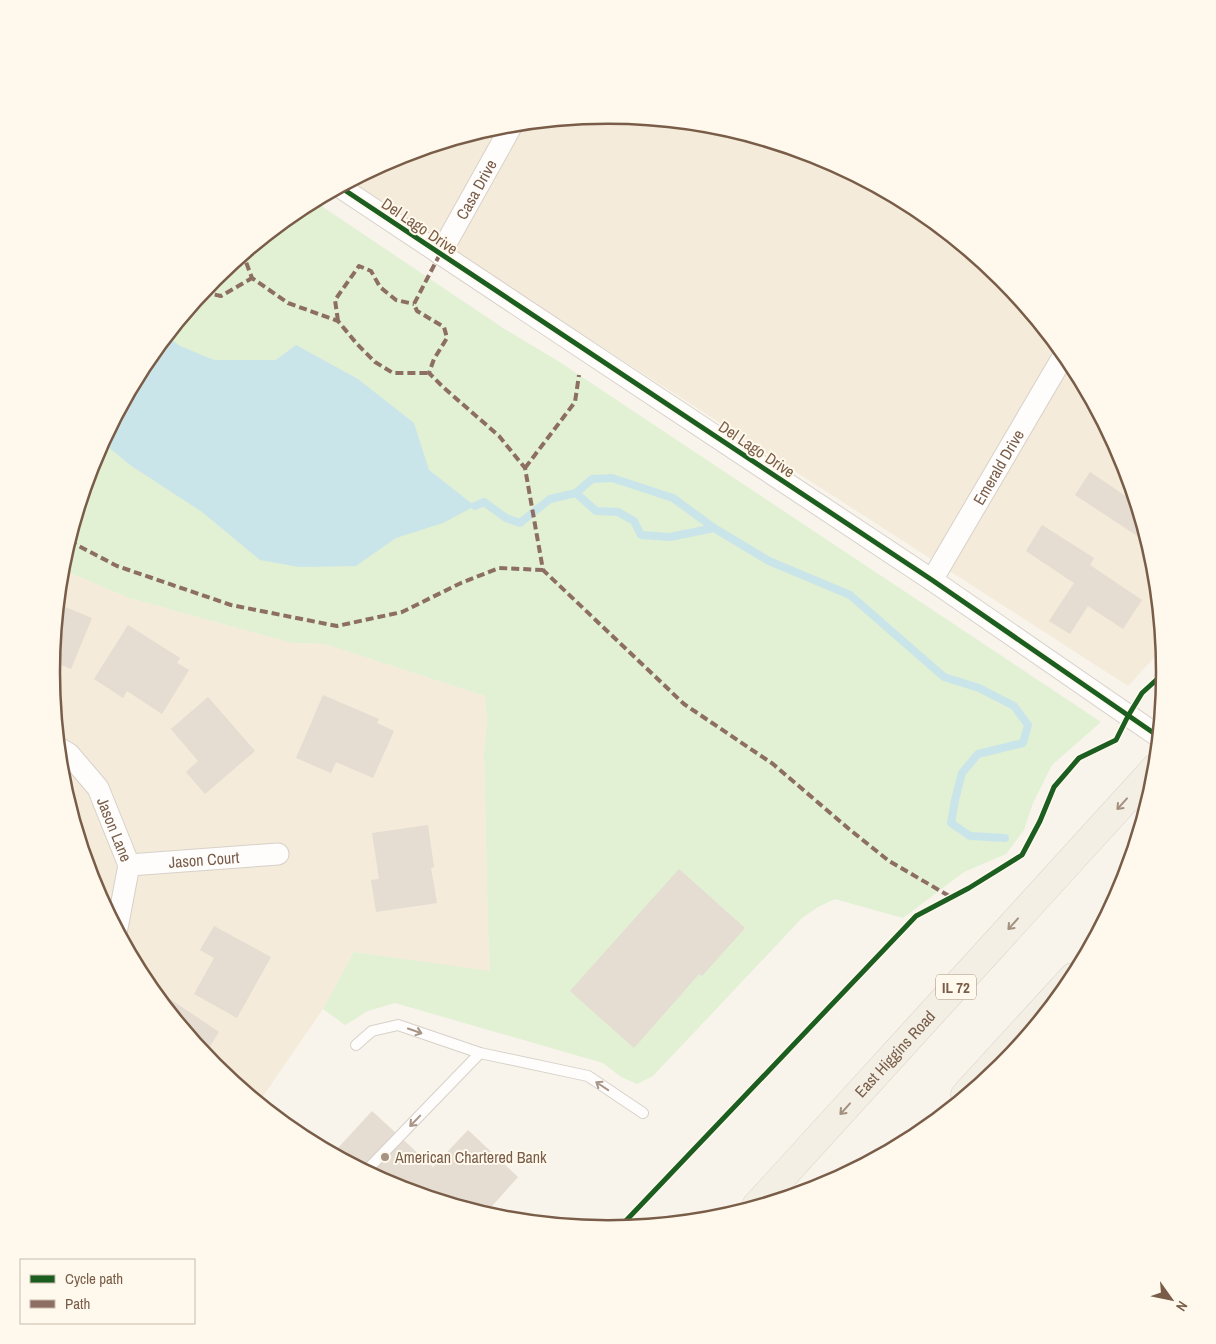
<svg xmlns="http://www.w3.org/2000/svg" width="1216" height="1344" viewBox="0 0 1216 1344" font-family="'Archivo Narrow',sans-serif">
<rect width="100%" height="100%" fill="#f8f4eb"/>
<!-- residential -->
<g fill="#f4ebda">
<polygon points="608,115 717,126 821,158 918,209 1002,279 1071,363 1122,459 1154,564 1162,649 1128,686 458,254 351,181 395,158 500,126"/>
<polygon points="61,569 129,598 292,643 325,644 485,696 487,723 484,752 488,928 490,972 354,952 323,1009 259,1102 214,1065 145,981 94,885 62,780 51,672"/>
</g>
<!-- green -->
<polygon fill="#e2f0d4" points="314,201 503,328 558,361 1101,722 1052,765 1033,803 1024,830 1006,854 964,872 903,918 835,899 818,907 802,918 653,1076 637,1084 621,1077 603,1063 395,1003 368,1011 345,1025 323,1009 354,952 490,971 488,928 484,752 487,723 485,696 325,644 292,643 129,598 61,569 62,563 94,459 145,362 215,278 299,209"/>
<!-- water -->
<polygon fill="#cae5ea" points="167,336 180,346 214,360 276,360 296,345 358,379 414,423 429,470 475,506 443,523 396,538 356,566 299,567 260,560 202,512 130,465 102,442 145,362"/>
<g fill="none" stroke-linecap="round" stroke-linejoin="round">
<!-- stream -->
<g stroke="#cae5ea" stroke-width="8">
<polyline points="576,493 596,511 618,512 634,521 641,535 670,537 714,528"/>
<polyline points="475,506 484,502 506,518 520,523 550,499 576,493 592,479 612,478 673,498 714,528 769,561 850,595 944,677 979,688 1014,706 1028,725 1023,743 978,754 962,773 955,800 951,823 970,836 1005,838"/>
</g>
</g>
<!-- building -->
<g fill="#e5dcd2">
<polygon points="1090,472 1136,503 1148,543 1075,495"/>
<polygon points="1042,525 1094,558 1090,565 1142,600 1123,629 1088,606 1070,634 1049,621 1074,583 1026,551"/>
<polygon points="58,604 92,618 71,669 52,661"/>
<polygon points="128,625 180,658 177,663 189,670 162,714 127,691 123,698 94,679"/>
<polygon points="323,695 379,719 377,723 394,731 373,778 336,762 331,773 296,758"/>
<polygon points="208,697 255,751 205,794 186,772 198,761 171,729"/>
<polygon points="428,825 434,867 431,868 437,903 376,912 371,880 379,879 372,833"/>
<polygon points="679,869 745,928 702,976 699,974 634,1048 570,991"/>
<polygon points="214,926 271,957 237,1018 194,994 214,958 200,950"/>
<polygon points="167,997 219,1032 205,1054 163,1003"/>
<polygon points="372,1111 433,1167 468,1130 518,1177 485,1214 395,1186 357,1166 338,1148"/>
</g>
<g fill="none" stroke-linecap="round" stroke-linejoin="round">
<defs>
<g id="service">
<polyline points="356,1045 372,1031 398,1025 480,1053 366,1171"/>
<polyline points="480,1053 588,1076 643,1113"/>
</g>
<g id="minor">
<polyline points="340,187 932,580 1158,736"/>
<path id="s1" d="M440 254 512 125"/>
<path id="s2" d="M932 580 1064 355"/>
<path id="s3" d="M59 748 69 754 98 788 129 865 117 928"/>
<path id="s4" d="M129 865 278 854"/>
</g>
<g id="primary">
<polyline points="965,1095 1073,977"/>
<path id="s5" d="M756 1206 1155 768"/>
</g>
</defs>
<!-- service casing -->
<use href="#service" stroke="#d7d1c9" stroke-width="12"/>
<!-- minor casing -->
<use href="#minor" stroke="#d7d1c9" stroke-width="23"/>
<!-- primary casing -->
<use href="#primary" stroke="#dad1c9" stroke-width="29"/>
<!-- service -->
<use href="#service" stroke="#fefdfc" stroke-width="10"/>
<!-- minor -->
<use href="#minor" stroke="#fefdfc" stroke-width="21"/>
<!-- primary -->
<use href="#primary" stroke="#f3efe5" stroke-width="28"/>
<!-- quiet -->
<g stroke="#8d6e63" stroke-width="4" stroke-dasharray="8 4" stroke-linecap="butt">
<polyline points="248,251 246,262 252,278 288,303 338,321 357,344 375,362 393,373 429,373"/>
<polyline points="440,254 414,304 417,311 444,327 447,338 434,359 429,373 443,387 499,436 525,468 543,570 684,704 773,764 849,829 889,861 951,897"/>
<polyline points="203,292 221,296 252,278"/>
<polyline points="338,321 335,300 359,266 371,271 380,287 396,300 414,304"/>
<polyline points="525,468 575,402 579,375"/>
<polyline points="69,541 117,566 231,605 337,626 402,612 461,583 499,568 543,570"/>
</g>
<defs>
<g id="cycleway">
<polyline points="340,187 932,580 1158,736"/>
<polyline points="619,1228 916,916 969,888 1022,855 1040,821 1054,787 1079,758 1116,740 1128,716 1142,693 1165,672"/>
</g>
</defs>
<!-- cycleway casing -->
<use href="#cycleway" stroke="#fff9ed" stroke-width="8"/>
<!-- cycleway -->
<use href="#cycleway" stroke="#1b5e20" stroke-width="5"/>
</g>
<!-- one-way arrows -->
<defs><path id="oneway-shaft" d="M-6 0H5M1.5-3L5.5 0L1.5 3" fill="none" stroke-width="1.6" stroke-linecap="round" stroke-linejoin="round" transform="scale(1.25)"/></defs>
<g stroke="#a4907f">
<use href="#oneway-shaft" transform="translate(1122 804) rotate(132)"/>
<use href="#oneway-shaft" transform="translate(1013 924) rotate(132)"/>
<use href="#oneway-shaft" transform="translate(845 1109) rotate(132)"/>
</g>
<g stroke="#a89587">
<use href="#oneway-shaft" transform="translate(415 1031) rotate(19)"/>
<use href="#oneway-shaft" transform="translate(602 1086) rotate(-146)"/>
<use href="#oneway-shaft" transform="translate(415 1121) rotate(134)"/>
</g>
<!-- markers -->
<circle fill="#a59281" stroke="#fff9ed" stroke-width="2" cx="385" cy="1157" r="5"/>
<g text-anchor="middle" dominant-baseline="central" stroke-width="4" stroke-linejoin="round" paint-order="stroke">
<!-- shield labels -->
<rect fill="#fff9ed" stroke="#a18c7a" stroke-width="1" x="936" y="974.5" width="40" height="25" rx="4"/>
<g font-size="15" font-weight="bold" fill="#795d48">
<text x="956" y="987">IL 72</text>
</g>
<!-- street labels -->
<g font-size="16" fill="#795d48" stroke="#fff9ed">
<text stroke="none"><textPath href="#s1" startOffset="74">Casa Drive</textPath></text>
<text transform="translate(420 226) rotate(34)">Del Lago Drive</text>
<text transform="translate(757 449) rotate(34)">Del Lago Drive</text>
<text stroke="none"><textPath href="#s2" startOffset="131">Emerald Drive</textPath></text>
<text stroke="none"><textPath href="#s3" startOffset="101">Jason Lane</textPath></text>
<text stroke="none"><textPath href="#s4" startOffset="75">Jason Court</textPath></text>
<text stroke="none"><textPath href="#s5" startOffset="206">East Higgins Road</textPath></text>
</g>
<!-- poi labels -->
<g font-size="16" fill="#795d48" stroke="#fff9ed" text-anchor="start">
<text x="395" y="1157">American Chartered Bank</text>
</g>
</g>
<!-- crop -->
<path d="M0 0H1216V1344H0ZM60 672a548 548 0 1 1 1096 0a548 548 0 1 1-1096 0Z" fill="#fff9ed" fill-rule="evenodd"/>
<path fill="none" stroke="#795d48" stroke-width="2.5" d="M60 672a548 548 0 1 1 1096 0a548 548 0 1 1-1096 0Z"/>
<!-- legend -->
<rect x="20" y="1259" width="175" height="65" fill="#fff9ed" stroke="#c9bbab"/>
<rect x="30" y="1275" width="25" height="8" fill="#1b5e20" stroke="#c9bbab"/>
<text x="65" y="1284" font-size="15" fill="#795d48">Cycle path</text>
<rect x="30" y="1300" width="25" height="8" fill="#8d6e63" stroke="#c9bbab"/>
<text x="65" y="1309" font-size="15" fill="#795d48">Path</text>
<!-- north arrow -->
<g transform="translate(1171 1299) rotate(123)" stroke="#fff9ed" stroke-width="4" paint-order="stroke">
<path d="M0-4L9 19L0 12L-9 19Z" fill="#795d48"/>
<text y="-8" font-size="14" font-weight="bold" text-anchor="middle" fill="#795d48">N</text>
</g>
</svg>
